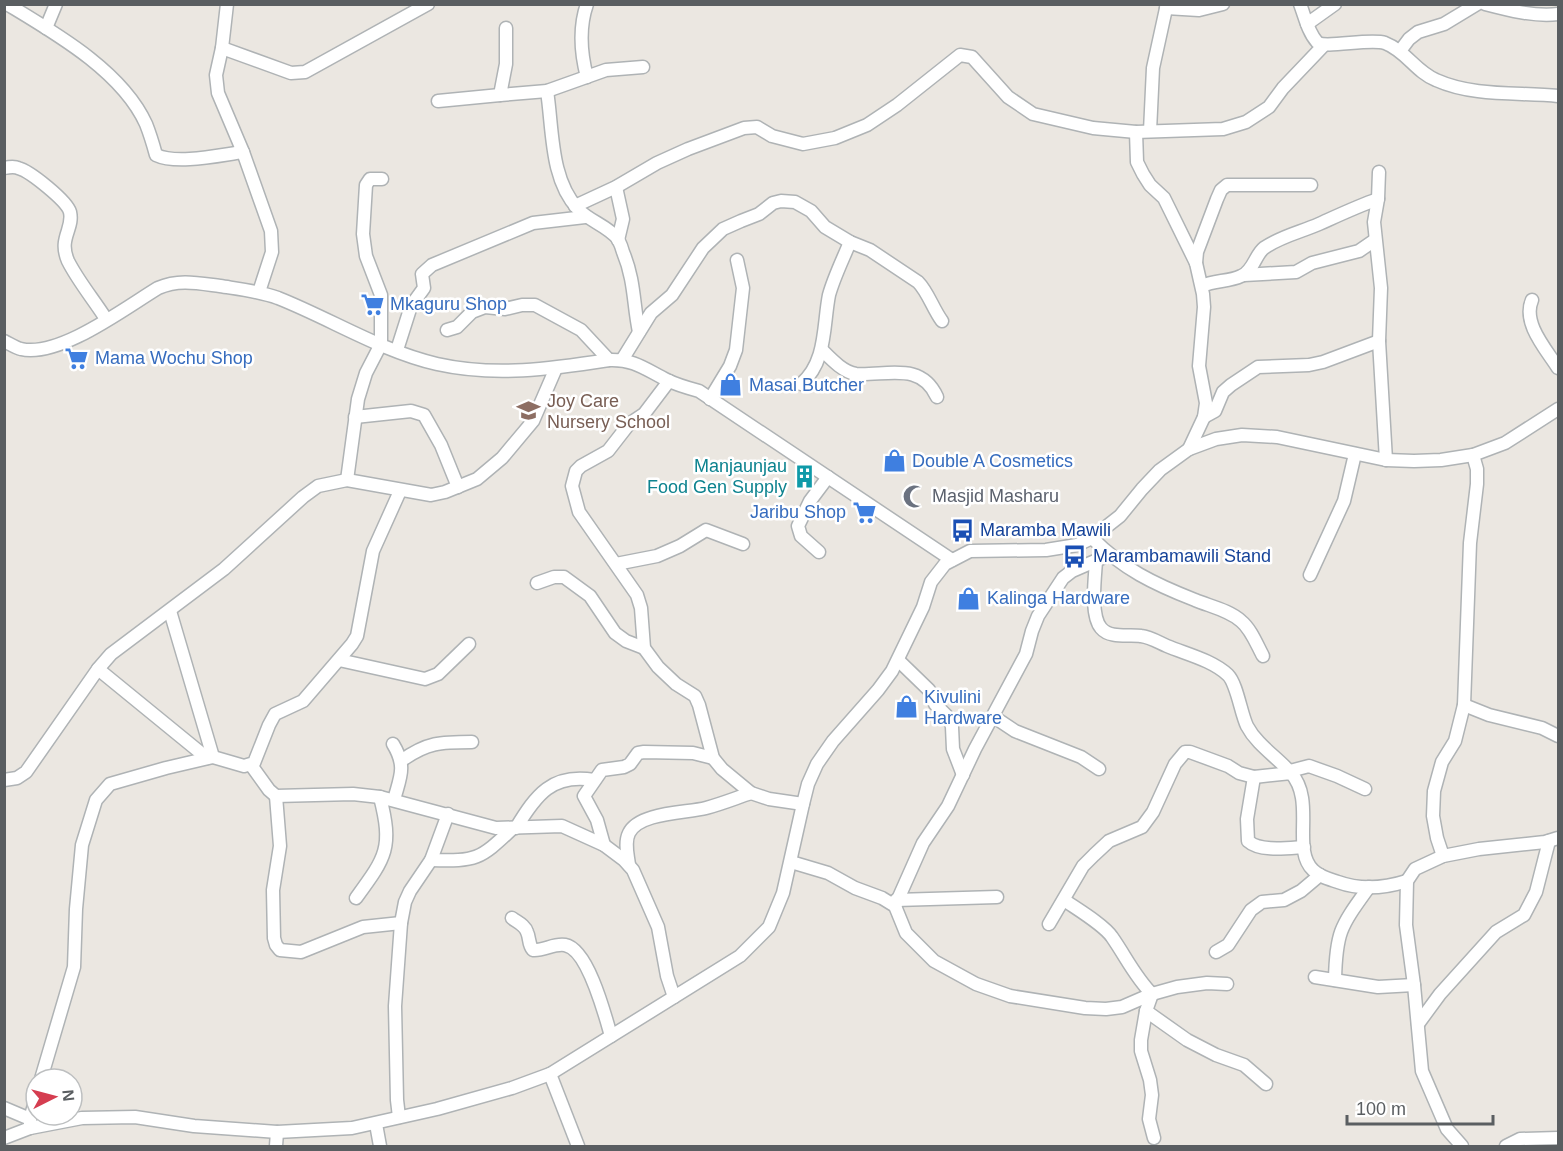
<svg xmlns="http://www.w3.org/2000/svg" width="1563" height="1151" viewBox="0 0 1563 1151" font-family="Helvetica,sans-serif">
<rect width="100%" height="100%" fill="#ebe7e1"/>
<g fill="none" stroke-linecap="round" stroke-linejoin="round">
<defs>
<g id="minor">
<path d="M7 4C55 33 122 71 146 124 150 134 153 144 156 155 177 165 220 155 243 152"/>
<polyline points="227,4 222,48 216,75 218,93 243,152 271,231 272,252 259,292"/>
<path d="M1300 4C1305 17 1308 32 1317 42 1325 49 1369 38 1385 43 1406 51 1416 72 1436 80 1474 97 1518 92 1558 96"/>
<path d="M1485 4C1508 10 1535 17 1558 14"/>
<polyline points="1166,8 1199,10 1223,4"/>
<polyline points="1307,24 1335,4"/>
<polyline points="46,28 56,4"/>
<polyline points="506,28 506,64 500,95 547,91 606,70 643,67"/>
<polyline points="222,48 291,73 305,72 428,4"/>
<polyline points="1400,51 1409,39 1418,32 1444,24 1477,4"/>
<path d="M587 77C581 54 579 27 587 4"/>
<path d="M547 91C553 130 550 179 578 209 589 221 608 226 618 239 620 243 622 248 623 252 635 281 633 303 639 332"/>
<polyline points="438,101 500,95"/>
<polyline points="1150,131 1153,68 1167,4"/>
<polyline points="1136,132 1137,162 1143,174 1150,185 1164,198 1196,263"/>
<path d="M4 168C9 167 14 166 18 168 30 171 67 201 70 212 74 229 58 238 68 261 78 281 94 300 106 319"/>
<polyline points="1379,172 1378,199 1374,222 1381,288 1379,341 1386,460"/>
<polyline points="616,187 623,219 618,240"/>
<polyline points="575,206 616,187 657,163 688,149 744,128 757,127 772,136 803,144 835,138 867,125 897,105 960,55 972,57 1008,97 1033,114 1093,128 1136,132 1223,129 1246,122 1269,107 1283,88 1324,45"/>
<polyline points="1244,275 1296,272 1312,263 1359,251 1375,240"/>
<path d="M1202 286C1214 280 1229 282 1241 276 1253 272 1255 255 1264 248 1281 236 1301 232 1319 224 1339 215 1358 206 1378 199"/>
<path d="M1532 300C1522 323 1546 349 1558 368"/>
<polyline points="447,330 457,327 472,312 485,307 505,309 522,305 535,305 581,330 609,360"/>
<path d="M4 341C10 344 16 348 21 349 59 358 125 308 158 288 179 279 197 283 220 286 239 289 259 291 278 298 331 319 381 351 437 364 495 377 551 369 609 360 634 359 645 369 667 380 677 385 688 388 699 391L952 560"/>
<polyline points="397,350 411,306 424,288 422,274 432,265 533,223 585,217"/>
<path d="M822 350C831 359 843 372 856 374 886 376 921 361 937 397"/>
<path d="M622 360 651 313 672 295 703 248 723 229 741 221 759 214 773 203 781 201 795 202 811 211 825 227 850 242 870 250 918 282C928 292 933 309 942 321"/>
<polyline points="669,381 644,414 629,424 608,451 581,466 576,471 572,486 579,512 637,595 641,608 644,648 658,667 676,684 695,696 699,705 713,758 722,769 751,793 769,799 803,804"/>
<path d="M801 384C827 362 823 325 829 295 834 277 843 259 850 242"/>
<polyline points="710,399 730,366 736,350 743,288 737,260"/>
<polyline points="355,417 411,411 424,415 441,445 458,487"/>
<polyline points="1204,417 1215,411 1223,392 1231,385 1258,367 1309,365 1323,362 1379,341"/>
<polyline points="1189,449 1204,417 1206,403 1199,366 1204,307 1203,294 1196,263 1197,252 1217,199 1221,190 1227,185 1311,185"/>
<polyline points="347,480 358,399 366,373 381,344 381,295 366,256 363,234 366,185 370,179 382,179"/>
<path d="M1092 538C1123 569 1154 584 1195 600 1209 606 1229 610 1241 621 1251 629 1257 645 1263 656"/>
<polyline points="819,552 801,536 798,526 810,501 828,477"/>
<path d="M1096 561C1095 578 1090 615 1101 628 1110 639 1130 634 1141 636 1150 637 1158 642 1167 646 1186 654 1212 660 1228 675 1237 684 1241 714 1247 726 1257 745 1277 757 1291 773"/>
<polyline points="616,564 657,556 680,546 706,530 743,544"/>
<polyline points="1310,575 1344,501 1355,454"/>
<polyline points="537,583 554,577 564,577 590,596 615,633 626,641 644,648"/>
<polyline points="170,611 213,757"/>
<polyline points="339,660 425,679 438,674 469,644"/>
<polyline points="898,660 929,690 935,704 950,719 952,727 953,749 963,775"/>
<polyline points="98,669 207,758"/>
<polyline points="1464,705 1489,715 1542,728 1558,736"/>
<polyline points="994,717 1015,731 1081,757 1099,769"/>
<path d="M393 744C407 767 400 777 394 800"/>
<path d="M401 761C427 742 441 742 472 742"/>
<polyline points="251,765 269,790 276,796 353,794 380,797 496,828 562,826 604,845 624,860 633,870 658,927 667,976 674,997"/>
<polyline points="1290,771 1309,766 1337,776 1365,789"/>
<path d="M1254 777 1247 819 1248 841C1260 852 1288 848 1304 847"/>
<polyline points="4,780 17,778 26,772 98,669 111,654 224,569 303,497 318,486 347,480 431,495 445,492 477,479 502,458 533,421 556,368"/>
<polyline points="276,796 280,846 273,890 274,938 276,945 280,950 301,952 363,927 401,923"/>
<path d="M516 828C536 795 552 773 594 780"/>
<polyline points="604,845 597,820 584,796 602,770 624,767 630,764 638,753 644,752 693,753 713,758"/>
<polyline points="1443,856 1437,838 1433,816 1434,791 1442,762 1455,741 1464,705 1470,543 1477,484 1477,469 1473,455"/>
<path d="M431 860C477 861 479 860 512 829"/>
<polyline points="791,862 828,873 855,888 882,898 895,906 906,933 934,961 976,984 1010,996 1085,1008 1106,1009 1122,1007 1152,994 1177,987 1207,983 1227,984"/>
<path d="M629 865C628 855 624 843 629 833 639 812 687 813 706 808 721 804 736 798 751 793"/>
<path d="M356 898C386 857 393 848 380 797"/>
<polyline points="896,900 997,897"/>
<path d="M1064 900C1077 909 1104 925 1112 937 1126 957 1135 977 1152 994L1146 1011 1141 1040V1051L1150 1080 1152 1095 1149 1119 1154 1138"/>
<polyline points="895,906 923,843 948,806 975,749 1026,654 1032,631 1038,616 1063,578 1072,571 1109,555"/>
<path d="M512 918C517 922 525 925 527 932 530 938 528 944 533 950 544 951 554 943 565 945 588 949 605 1015 611 1036"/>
<path d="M1049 924 1083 866 1094 855 1109 841 1142 827 1153 812 1175 764 1185 752H1190L1228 766 1239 773 1254 777 1291 773C1316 801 1291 849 1313 870 1320 877 1329 879 1338 882 1360 890 1385 888 1407 881"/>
<polyline points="1216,952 1228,945 1251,910 1262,902 1284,900 1301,891 1320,875"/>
<polyline points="1315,977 1378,987 1414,985"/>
<path d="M1335 980C1336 931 1341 926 1369 887"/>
<polyline points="1146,1011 1187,1040 1216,1055 1244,1065 1266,1084"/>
<polyline points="1418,1024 1440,994 1496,932 1524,915 1536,892 1549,841"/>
<polyline points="550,1074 578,1146"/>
<polyline points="41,1079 74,967 76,909 82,845 96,800 110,784 166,768 213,757 244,766 254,763 269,725 275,714 303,701 352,644 357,636 373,551 400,491"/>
<polyline points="4,1108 30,1119"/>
<polyline points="399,1117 397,1100 395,1006 401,923 405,902 410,891 431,860 448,814"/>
<polyline points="376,1124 380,1146"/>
<polyline points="30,1128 30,1119 36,1098"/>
<polyline points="4,1138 30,1128 82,1118 135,1117 194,1126 277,1132 352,1128 437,1109 512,1088 550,1074 740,956 769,927 783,893 803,804 808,784 817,764 833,741 878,690 892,671 923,607 931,582 945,564 970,551 1046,550 1077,545 1092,538 1120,516 1142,489 1160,470 1189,449 1216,439 1242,435 1277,437 1386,460 1414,461 1441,460 1473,455 1505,443 1558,409"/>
<polyline points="276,1146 277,1132"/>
<polyline points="1462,1146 1447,1129 1422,1071 1414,985 1406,925 1407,881 1415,869 1443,856 1479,849 1545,842 1558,838"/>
<polyline points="1506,1146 1520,1139 1558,1138"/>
</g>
</defs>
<!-- minor casing -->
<use href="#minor" stroke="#afb3b5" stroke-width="15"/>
<!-- minor -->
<use href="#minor" stroke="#fff" stroke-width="12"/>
</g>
<!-- icons -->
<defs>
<symbol id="supermarket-bare" viewBox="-9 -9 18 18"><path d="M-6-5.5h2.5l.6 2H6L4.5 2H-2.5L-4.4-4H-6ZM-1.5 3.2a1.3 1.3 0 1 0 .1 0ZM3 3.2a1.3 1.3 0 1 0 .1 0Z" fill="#3f7fe0" stroke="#fff" stroke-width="2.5" paint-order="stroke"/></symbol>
<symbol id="shop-bare" viewBox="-9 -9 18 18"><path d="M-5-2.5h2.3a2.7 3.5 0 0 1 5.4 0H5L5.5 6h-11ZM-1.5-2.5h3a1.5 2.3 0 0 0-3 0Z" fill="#3f7fe0" stroke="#fff" stroke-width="2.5" paint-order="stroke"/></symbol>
<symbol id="school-bare" viewBox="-9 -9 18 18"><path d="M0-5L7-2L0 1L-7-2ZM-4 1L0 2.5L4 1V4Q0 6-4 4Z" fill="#8d6e63" stroke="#fff" stroke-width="2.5" paint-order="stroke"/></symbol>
<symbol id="building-bare" viewBox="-9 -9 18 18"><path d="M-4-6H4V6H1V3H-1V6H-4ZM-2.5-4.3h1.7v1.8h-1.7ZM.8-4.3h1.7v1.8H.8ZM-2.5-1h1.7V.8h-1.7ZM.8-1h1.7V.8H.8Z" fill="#0f9aa8" stroke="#fff" stroke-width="2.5" paint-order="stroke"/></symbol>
<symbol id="mosque-bare" viewBox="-9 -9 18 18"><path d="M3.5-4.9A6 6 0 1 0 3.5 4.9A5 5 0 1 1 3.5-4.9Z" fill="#6b7280" stroke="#fff" stroke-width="2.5" paint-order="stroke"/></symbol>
<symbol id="bus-bare" viewBox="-9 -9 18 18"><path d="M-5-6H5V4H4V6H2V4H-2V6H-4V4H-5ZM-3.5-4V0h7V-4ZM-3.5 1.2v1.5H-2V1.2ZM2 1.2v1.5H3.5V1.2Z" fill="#1a4fb4" stroke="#fff" stroke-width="2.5" paint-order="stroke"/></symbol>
</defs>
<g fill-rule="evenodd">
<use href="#supermarket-bare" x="356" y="288" width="33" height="33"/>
<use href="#supermarket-bare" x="60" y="342" width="33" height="33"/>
<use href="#shop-bare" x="714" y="368" width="33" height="33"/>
<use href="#school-bare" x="512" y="394" width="33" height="33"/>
<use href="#shop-bare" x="878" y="444" width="33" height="33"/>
<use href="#building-bare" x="788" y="460" width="33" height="33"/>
<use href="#mosque-bare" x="898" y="480" width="33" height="33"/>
<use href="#supermarket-bare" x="848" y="496" width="33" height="33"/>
<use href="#bus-bare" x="946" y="514" width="33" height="33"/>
<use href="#bus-bare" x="1058" y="540" width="33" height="33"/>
<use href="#shop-bare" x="952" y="582" width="33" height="33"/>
<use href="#shop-bare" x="890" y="690" width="33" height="33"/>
</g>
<g text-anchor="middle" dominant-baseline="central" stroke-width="5" stroke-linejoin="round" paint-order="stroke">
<!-- shop labels -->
<g font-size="18" fill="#366cbe" stroke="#fff" text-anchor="start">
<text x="390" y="304">Mkaguru Shop</text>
<text x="95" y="358">Mama Wochu Shop</text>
<text x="749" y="385">Masai Butcher</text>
<text x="912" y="461">Double A Cosmetics</text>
<text x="846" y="512" text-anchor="end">Jaribu Shop</text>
<text x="987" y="598">Kalinga Hardware</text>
<text x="924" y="697">Kivulini<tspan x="924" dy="21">Hardware</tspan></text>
</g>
<!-- education labels -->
<g font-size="18" fill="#785e54" stroke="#fff" text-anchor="start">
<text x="547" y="401">Joy Care<tspan x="547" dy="21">Nursery School</tspan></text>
</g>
<!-- culture labels -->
<g font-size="18" fill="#0d838f" stroke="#fff" text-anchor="end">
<text x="787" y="466">Manjaunjau<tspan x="787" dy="21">Food Gen Supply</tspan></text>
</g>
<!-- worship labels -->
<g font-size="18" fill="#5b616d" stroke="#fff" text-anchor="start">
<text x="932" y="496">Masjid Masharu</text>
</g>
<!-- transit labels -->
<g font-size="18" fill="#164399" stroke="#fff" text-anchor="start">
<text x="980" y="530">Maramba Mawili</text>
<text x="1093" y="556">Marambamawili Stand</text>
</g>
</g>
<!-- border -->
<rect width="1563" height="1151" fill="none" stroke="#5a5e61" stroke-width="12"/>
<!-- north arrow -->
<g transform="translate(54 1097) rotate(84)"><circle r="28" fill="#ffffff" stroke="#bdbfc0" stroke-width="1.5"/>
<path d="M0-4.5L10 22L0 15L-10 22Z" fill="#d53d50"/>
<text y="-9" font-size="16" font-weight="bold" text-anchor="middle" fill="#5a5e61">N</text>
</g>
<!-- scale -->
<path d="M1347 1115v9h146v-9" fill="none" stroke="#5a5e61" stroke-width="3"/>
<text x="1356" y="1115" font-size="18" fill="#5a5e61" stroke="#ffffff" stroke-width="4.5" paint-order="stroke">100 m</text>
</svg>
